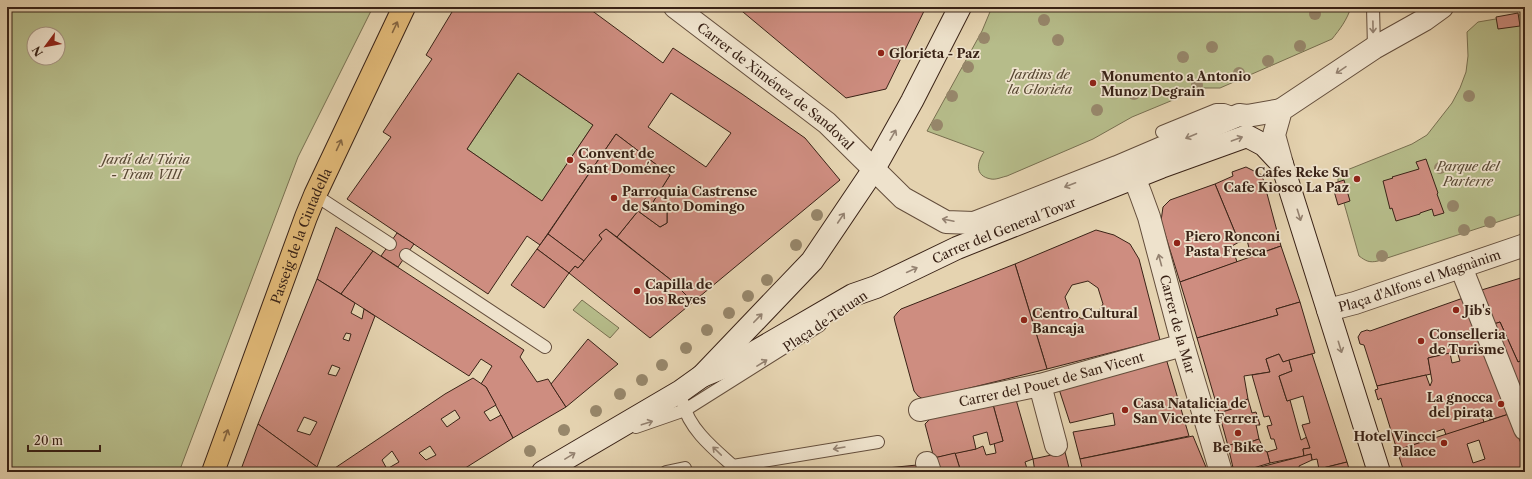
<svg xmlns="http://www.w3.org/2000/svg" width="1532" height="479" viewBox="0 0 1532 479" font-family="'Libre Caslon Text',serif">
<rect width="100%" height="100%" fill="#e5d3b0"/>
<filter id="stains"><feTurbulence type="fractalNoise" baseFrequency=".005" numOctaves="4"/><feColorMatrix values="0 0 0 0 .2 0 0 0 0 .09 0 0 0 0 .02 0 0 0 .5 -.17"/></filter>
<radialGradient id="worn" r=".72"><stop offset=".6" stop-color="#630" stop-opacity="0"/><stop offset="1" stop-color="#630" stop-opacity=".3"/></radialGradient>
<!-- green -->
<g fill="#b6bc8a" stroke="#786f50" fill-rule="evenodd">
<path d="M7 7H373L298 157 179 472H7ZM34 34H58V58H34Z"/>
<path d="M992 7H1351C1347 20 1340 29 1332 39L1220 88H1202L1132 117 1093 139 1007 176C1002 177 996 180 991 179 974 176 977 162 984 152L927 131 982 31Z"/>
<path d="M1525 14V213L1378 261C1369 263 1366 261 1359 256L1338 182V176L1342 172 1412 144 1427 135 1452 103 1460 88 1466 72 1468 56 1467 32 1478 22Z"/>
<polygon points="518,73 593,125 542,201 467,149"/>
<polygon points="582,300 619,328 610,338 573,310"/>
</g>
<!-- building -->
<g fill="#ce8d80" stroke="#392216" fill-rule="evenodd">
<path d="M455 7H587L663 63 673 48 742 94 805 138 840 180 693 302 671 280 617 237 638 211 660 227 667 223V212L653 202 670 175 616 134 540 245 527 236 488 294 347 199 391 137 383 132 432 59 426 55ZM518 73 593 125 542 201 467 149ZM671 93 731 133 706 167 648 127Z"/>
<polygon points="737,7 846,7 849,9 850,7 926,7 886,89 846,98"/>
<polygon points="1518,13 1520,26 1498,29 1496,17"/>
<polygon points="616,134 670,175 653,202 667,212 667,223 660,227 638,211 617,237 606,229 599,235 602,239 584,261 548,234"/>
<polygon points="1426,159 1438,193 1437,194 1444,213 1434,216 1432,209 1420,213 1420,214 1396,221 1392,208 1390,209 1383,181 1393,178 1392,177 1419,169 1416,162"/>
<polygon points="1246,167 1262,175 1281,246 1251,256 1247,240 1239,242 1215,184 1233,176 1232,172"/>
<polygon points="1344,180 1350,201 1338,205 1332,184"/>
<polygon points="1215,184 1239,242 1232,246 1237,262 1180,282 1161,221 1163,207 1170,200"/>
<polygon points="336,227 373,251 341,294 317,279"/>
<polygon points="606,229 671,280 693,302 650,338 569,273 575,266 578,268 602,239 599,235"/>
<path d="M1096 230 1114 235 1130 244 1139 259 1160 340 1047 369 1015 264ZM1088 281 1098 288 1103 304 1097 314 1082 319 1070 312 1065 297 1072 285Z"/>
<polygon points="397,233 414,244 398,267 381,256"/>
<polygon points="548,234 584,261 578,268 575,266 569,273 537,249"/>
<polygon points="1281,246 1300,302 1276,309 1278,315 1197,338 1180,282"/>
<polygon points="537,249 569,273 544,308 511,285"/>
<polygon points="373,251 524,350 520,357 537,382 548,379 566,407 513,438 486,387 481,384 492,366 481,359 469,376 341,294"/>
<polygon points="1015,264 1047,369 929,398 923,399 918,396 914,391 895,322 894,317 897,313 901,309"/>
<polygon points="1524,277 1525,359 1518,362 1500,322 1488,326 1475,292"/>
<path d="M317 279 355 303 351 313 362 319 364 309 375 316 317 467 258 424ZM346 333 351 334 349 341 343 339ZM332 365 340 368 336 376 328 374ZM304 417 317 422 310 435 297 431Z"/>
<polygon points="1466,297 1482,346 1428,358 1431,374 1377,386 1364,345 1360,344 1358,337 1361,332 1367,330 1370,331"/>
<polygon points="1300,302 1315,353 1283,362 1279,354 1266,359 1270,372 1244,376 1248,399 1230,405 1232,409 1219,413 1197,338 1278,315 1276,309"/>
<polygon points="1500,322 1518,362 1525,359 1525,384 1514,390 1488,326"/>
<polygon points="588,339 618,364 566,407 551,384"/>
<polygon points="1482,346 1509,414 1490,420 1488,411 1481,413 1484,422 1446,435 1444,429 1432,433 1434,439 1397,450 1381,398 1378,400 1375,390 1378,389 1377,386 1426,375 1430,386 1432,381 1428,358 1450,353 1452,363 1460,361 1457,351"/>
<polygon points="1279,354 1283,362 1289,360 1292,371 1279,376 1287,401 1290,400 1301,440 1307,437 1310,448 1303,449 1304,456 1270,463 1267,452 1277,449 1274,439 1271,439 1267,426 1272,425 1269,416 1264,417 1252,375 1270,372 1266,359"/>
<polygon points="1312,354 1347,462 1319,469 1317,459 1312,460 1311,454 1304,456 1303,449 1310,448 1302,425 1310,423 1303,396 1287,401 1279,376 1292,371 1289,360"/>
<polygon points="1165,355 1189,436 1080,459 1073,432 1115,425 1113,413 1070,423 1057,383"/>
<path d="M473 378 486 387 496 405 484 412 490 421 501 415 513 438 459 472H329L445 394ZM455 410 460 418 447 427 441 419ZM430 446 436 455 426 460 419 453ZM392 451 399 462 387 469 382 460Z"/>
<polygon points="1525,384 1525,416 1514,390"/>
<polygon points="1015,396 1033,459 1025,462 1028,472 961,472 955,453 976,449 983,446 986,455 996,453 994,443 1003,441 992,401"/>
<polygon points="1248,399 1252,413 1256,412 1260,425 1256,425 1259,439 1242,445 1240,441 1228,446 1219,413 1232,409 1230,405"/>
<polygon points="992,401 1003,441 990,445 987,432 973,436 976,449 934,458 925,424 931,418"/>
<path d="M1509 414 1525 453V472H1404L1397 450ZM1479 440 1485 459 1473 463 1467 444Z"/>
<polygon points="258,424 317,467 310,472 240,472"/>
<polygon points="1193,436 1208,472 1083,472 1080,459"/>
<polygon points="1259,439 1264,450 1267,452 1270,463 1240,472 1234,472 1228,446 1240,441 1242,445"/>
<polygon points="1065,452 1070,472 1035,472 1033,459"/>
<polygon points="955,453 961,472 939,472 934,458"/>
<polygon points="1311,454 1312,460 1299,466 1300,472 1241,472"/>
<polygon points="1347,462 1350,472 1320,472 1319,469"/>
<polygon points="917,465 919,472 878,472 877,469"/>
<polygon points="877,469 878,472 854,472"/>
</g>
<g fill="none" stroke-linecap="round" stroke-linejoin="round">
<defs>
<g id="lane">
<polyline points="1373,7 1374,48"/>
<polyline points="1162,132 1216,110 1224,110 1238,115"/>
<polyline points="315,195 390,244"/>
<polyline points="406,255 545,347"/>
<path d="M683 403C689 429 714 449 733 466L878 442"/>
<polyline points="636,427 685,410 820,325"/>
<polyline points="666,472 685,468"/>
</g>
<g id="street">
<path id="s1" d="M675 7 827 123 903 198 946 222 974 223 1117 167 1239 115 1247 116 1281 110"/>
<polyline points="1282,164 1274,135 1281,110 1374,48 1424,20 1442,7"/>
<path id="s2" d="M1119 168 1134 177 1141 195 1149 217 1183 345 1221 472"/>
<polyline points="1461,267 1525,429"/>
<path id="s3" d="M1328 310 1355 303 1525 245"/>
<polyline points="1040,385 1056,445"/>
<path id="s4" d="M920 410 1040 385 1183 345"/>
<polyline points="927,463 930,472"/>
</g>
<g id="secondary">
<path id="s5" d="M702 376 741 360 853 295 876 287 957 248 1161 167 1247 136 1264 145 1282 164 1379 472"/>
<polyline points="543,472 681,391 702,376 812,261 874,169 912,101 960,7"/>
</g>
<g id="primary">
<path id="s6" d="M213 472 306 217 315 195 404 7"/>
</g>
</defs>
<!-- lane casing -->
<use href="#lane" stroke="#644e3c" stroke-width="14"/>
<!-- street casing -->
<use href="#street" stroke="#644e3c" stroke-width="24"/>
<!-- secondary casing -->
<use href="#secondary" stroke="#392216" stroke-width="24"/>
<!-- primary casing -->
<use href="#primary" stroke="#392216" stroke-width="24"/>
<!-- lane -->
<use href="#lane" stroke="#eee2cc" stroke-width="12"/>
<!-- street -->
<use href="#street" stroke="#eee2cc" stroke-width="22"/>
<!-- secondary -->
<use href="#secondary" stroke="#eee2cc" stroke-width="22"/>
<!-- primary -->
<use href="#primary" stroke="#e2ba78" stroke-width="22"/>
</g>
<!-- trees -->
<g fill="#97876b">
<circle cx="1315" cy="14" r="6"/>
<circle cx="1044" cy="20" r="6"/>
<circle cx="984" cy="38" r="6"/>
<circle cx="1058" cy="40" r="6"/>
<circle cx="1300" cy="46" r="6"/>
<circle cx="1212" cy="47" r="6"/>
<circle cx="1183" cy="57" r="6"/>
<circle cx="1268" cy="61" r="6"/>
<circle cx="968" cy="67" r="6"/>
<circle cx="1239" cy="73" r="6"/>
<circle cx="1197" cy="85" r="6"/>
<circle cx="1134" cy="94" r="6"/>
<circle cx="952" cy="96" r="6"/>
<circle cx="1469" cy="96" r="6"/>
<circle cx="1097" cy="110" r="6"/>
<circle cx="937" cy="125" r="6"/>
<circle cx="1440" cy="168" r="6"/>
<circle cx="1453" cy="206" r="6"/>
<circle cx="817" cy="215" r="6"/>
<circle cx="1490" cy="222" r="6"/>
<circle cx="1464" cy="230" r="6"/>
<circle cx="796" cy="245" r="6"/>
<circle cx="1382" cy="256" r="6"/>
<circle cx="767" cy="280" r="6"/>
<circle cx="748" cy="296" r="6"/>
<circle cx="729" cy="313" r="6"/>
<circle cx="707" cy="330" r="6"/>
<circle cx="686" cy="348" r="6"/>
<circle cx="662" cy="365" r="6"/>
<circle cx="642" cy="380" r="6"/>
<circle cx="620" cy="394" r="6"/>
<circle cx="596" cy="411" r="6"/>
<circle cx="564" cy="430" r="6"/>
<circle cx="530" cy="451" r="6"/>
</g>
<!-- one-way arrows -->
<defs><path id="oneway-shaft" d="M-6 0H5M1.5-3L5.5 0L1.5 3" fill="none" stroke-width="1.6" stroke-linecap="round" stroke-linejoin="round"/></defs>
<g stroke="#856642">
<use href="#oneway-shaft" transform="translate(395 27) rotate(-65)"/>
<use href="#oneway-shaft" transform="translate(339 145) rotate(-65)"/>
<use href="#oneway-shaft" transform="translate(226 435) rotate(-70)"/>
</g>
<g stroke="#948271">
<use href="#oneway-shaft" transform="translate(1373 27) rotate(89)"/>
<use href="#oneway-shaft" transform="translate(1341 70) rotate(146)"/>
<use href="#oneway-shaft" transform="translate(893 135) rotate(-60)"/>
<use href="#oneway-shaft" transform="translate(1191 136) rotate(157)"/>
<use href="#oneway-shaft" transform="translate(1237 139) rotate(-20)"/>
<use href="#oneway-shaft" transform="translate(1070 185) rotate(159)"/>
<use href="#oneway-shaft" transform="translate(1299 215) rotate(73)"/>
<use href="#oneway-shaft" transform="translate(841 218) rotate(-56)"/>
<use href="#oneway-shaft" transform="translate(948 220) rotate(-168)"/>
<use href="#oneway-shaft" transform="translate(1160 260) rotate(-105)"/>
<use href="#oneway-shaft" transform="translate(912 270) rotate(-25)"/>
<use href="#oneway-shaft" transform="translate(758 318) rotate(-46)"/>
<use href="#oneway-shaft" transform="translate(1340 347) rotate(73)"/>
<use href="#oneway-shaft" transform="translate(762 363) rotate(-32)"/>
<use href="#oneway-shaft" transform="translate(647 423) rotate(-18)"/>
<use href="#oneway-shaft" transform="translate(839 448) rotate(170)"/>
<use href="#oneway-shaft" transform="translate(717 451) rotate(-136)"/>
<use href="#oneway-shaft" transform="translate(570 456) rotate(-31)"/>
</g>
<!-- markers -->
<g fill="#8f2418" stroke="#eee2cc" stroke-width="1.5">
<circle cx="881" cy="53" r="4"/>
<circle cx="1093" cy="83" r="4"/>
<circle cx="570" cy="160" r="4"/>
<circle cx="1357" cy="179" r="4"/>
<circle cx="614" cy="198" r="4"/>
<circle cx="1177" cy="243" r="4"/>
<circle cx="637" cy="291" r="4"/>
<circle cx="1456" cy="310" r="4"/>
<circle cx="1024" cy="320" r="4"/>
<circle cx="1421" cy="341" r="4"/>
<circle cx="1501" cy="404" r="4"/>
<circle cx="1125" cy="410" r="4"/>
<circle cx="1238" cy="433" r="4"/>
<circle cx="1444" cy="443" r="4"/>
</g>
<g text-anchor="middle" dominant-baseline="central" stroke-width="3.5" stroke-linejoin="round" paint-order="stroke">
<!-- poi labels -->
<g font-size="13" font-weight="bold" fill="#392216" stroke="#eee2cc" text-anchor="start">
<text x="889" y="53">Glorieta - Paz</text>
<text x="1101" y="76">Monumento a Antonio<tspan x="1101" dy="15">Munoz Degrain</tspan></text>
<text x="578" y="153">Convent de<tspan x="578" dy="15">Sant Doménec</tspan></text>
<text x="1349" y="172" text-anchor="end">Cafes Reke Su<tspan x="1349" dy="15">Cafe Kiosco La Paz</tspan></text>
<text x="622" y="191">Parroquia Castrense<tspan x="622" dy="15">de Santo Domingo</tspan></text>
<text x="1185" y="236">Piero Ronconi<tspan x="1185" dy="15">Pasta Fresca</tspan></text>
<text x="645" y="284">Capilla de<tspan x="645" dy="15">los Reyes</tspan></text>
<text x="1464" y="310">Jib's</text>
<text x="1032" y="313">Centro Cultural<tspan x="1032" dy="15">Bancaja</tspan></text>
<text x="1429" y="334">Conselleria<tspan x="1429" dy="15">de Turisme</tspan></text>
<text x="1493" y="397" text-anchor="end">La gnocca<tspan x="1493" dy="15">del pirata</tspan></text>
<text x="1133" y="403">Casa Natalicia de<tspan x="1133" dy="15">San Vicente Ferrer</tspan></text>
<text x="1436" y="436" text-anchor="end">Hotel Vincci<tspan x="1436" dy="15">Palace</tspan></text>
<text x="1238" y="447" text-anchor="middle">Be Bike</text>
</g>
<!-- park labels -->
<g font-size="13" font-style="italic" fill="#584833" stroke="#eee2cc">
<text x="1040" y="74">Jardins de<tspan x="1040" dy="15">la Glorieta</tspan></text>
<text x="146" y="159">Jardí del Túria<tspan x="146" dy="15">- Tram VIII</tspan></text>
<text x="1468" y="166">Parque del<tspan x="1468" dy="15">Parterre</tspan></text>
</g>
<!-- street labels -->
<g font-size="13" fill="#392216" stroke="#eee2cc">
<text stroke="none"><textPath href="#s1" startOffset="128">Carrer de Ximénez de Sandoval</textPath></text>
<text stroke="none"><textPath href="#s5" startOffset="336">Carrer del General Tovar</textPath></text>
<text stroke="none"><textPath href="#s6" startOffset="252">Passeig de la Ciutadella</textPath></text>
<text stroke="none"><textPath href="#s3" startOffset="96">Plaça d'Alfons el Magnànim</textPath></text>
<text transform="translate(825 321) rotate(-34)">Plaça de Tetuan</text>
<text stroke="none"><textPath href="#s2" startOffset="171">Carrer de la Mar</textPath></text>
<text stroke="none"><textPath href="#s4" startOffset="135">Carrer del Pouet de San Vicent</textPath></text>
</g>
</g>
<!-- margin -->
<rect width="1532" height="479" fill="none" stroke="#e5d3b0" stroke-width="24"/>
<rect x="8" y="8" width="1516" height="463" fill="none" stroke="#392216" stroke-width="2"/>
<rect x="12" y="12" width="1508" height="455" fill="none" stroke="#392216"/>
<!-- north arrow -->
<g transform="translate(46 46) rotate(238)"><circle r="19" fill="#eee2cc" stroke="#a69583"/>
<path d="M0-3L7 15L0 10L-7 15Z" fill="#8f2418"/>
<text y="-6" font-size="11" font-weight="bold" text-anchor="middle" fill="#392216">N</text>
</g>
<!-- scale -->
<path d="M28 445v6h72v-6" fill="none" stroke="#392216" stroke-width="2"/>
<text x="34" y="445" font-size="12" fill="#392216" stroke="#eee2cc" stroke-width="3" paint-order="stroke">20 m</text>
<rect width="100%" height="100%" filter="url(#stains)"/>
<rect width="100%" height="100%" fill="url(#worn)"/>
</svg>
